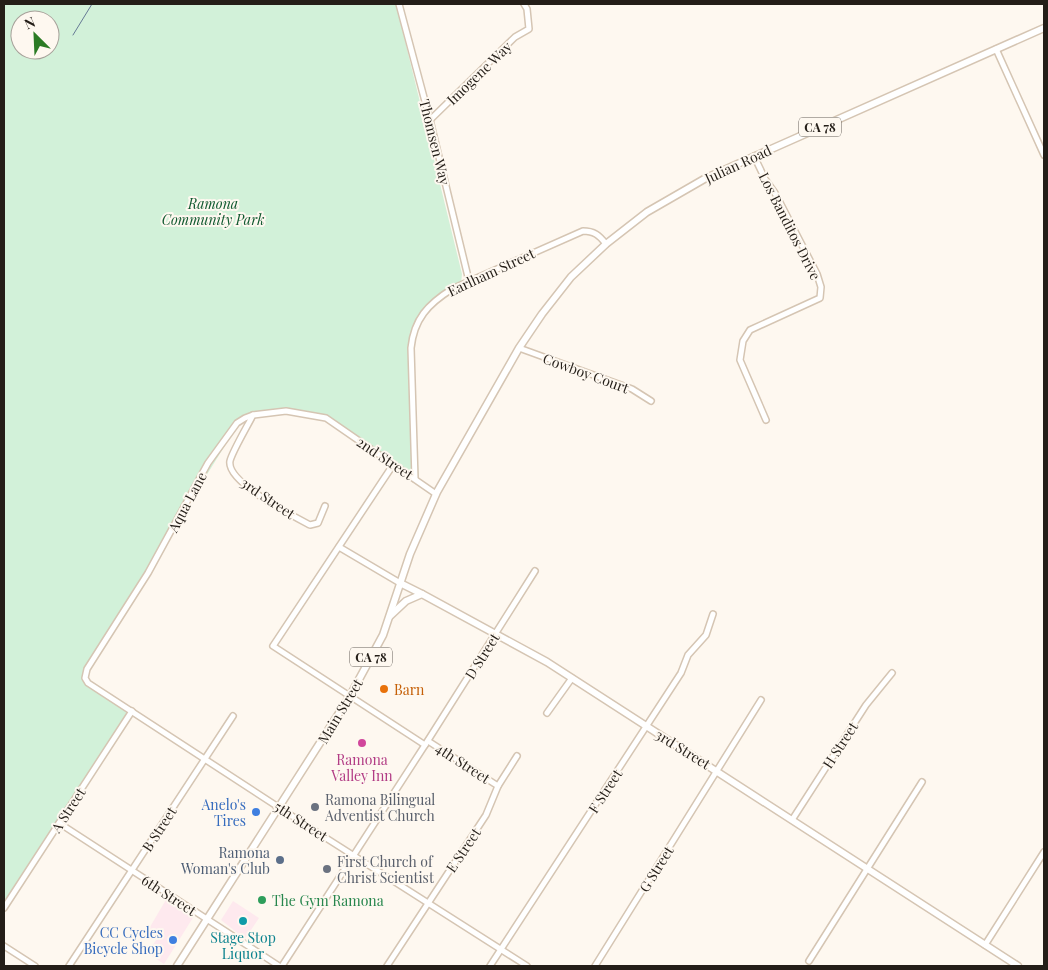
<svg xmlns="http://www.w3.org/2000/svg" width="1048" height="970" viewBox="0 0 1048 970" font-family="'Playfair Display',serif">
<rect width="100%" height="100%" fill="#fef8f0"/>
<!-- commercial -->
<g fill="#fee9ee">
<polygon points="167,898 194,916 164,964 147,953 157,939 147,932"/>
<polygon points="233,901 259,918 245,939 221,920"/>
</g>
<!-- green -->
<path fill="#d2f1d9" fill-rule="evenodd" d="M4 4H396L462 274 461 284 452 289 421 315 411 348 419 481 334 422 292 411 251 415 237 426 85 672 86 679 131 711 4 908ZM20 20H50V50H20Z"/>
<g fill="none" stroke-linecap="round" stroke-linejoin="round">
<!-- stream -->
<polyline stroke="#667a95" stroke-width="1" points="73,35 92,4"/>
<defs>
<g id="minor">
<polyline points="399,4 430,120 469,281"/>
<polyline points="996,49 1044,155"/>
<polyline points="430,120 515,37 529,29 527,9 524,4"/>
<polyline points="754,156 765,179 775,193 817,274 821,287 820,298 750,330 743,341 740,360 766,420"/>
<polyline points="519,348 632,389 651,401"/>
<path d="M253 415C248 425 232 452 230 461 226 482 293 516 310 525L318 523 325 506"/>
<polyline points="393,465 273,646 425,745"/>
<path d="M415 479 411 348C414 319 428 304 452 289L583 231C594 231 599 235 606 244"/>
<polyline points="436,494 326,418 286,411 253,415 245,418 237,423 208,463 148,573 87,669 85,678 88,683 315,831 527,966"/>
<polyline points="339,547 400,583"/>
<polyline points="547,713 572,678"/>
<polyline points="428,741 498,786"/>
<polyline points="792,820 866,705 892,673"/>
<polyline points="59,823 279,966"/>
<polyline points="4,908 132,711"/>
<polyline points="985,945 1044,852"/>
<polyline points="4,946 35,966"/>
<polyline points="809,961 922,782"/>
<polyline points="69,966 233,716"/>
<polyline points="282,966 425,745 535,571"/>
<polyline points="387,966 486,815 498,786 517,756"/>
<polyline points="490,966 681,673 688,655 706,635 713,614"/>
<polyline points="595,966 761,700"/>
</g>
<g id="major">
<polyline points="400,583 422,594 547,662 1018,966"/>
<polyline points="390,616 406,601 422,594"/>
<polyline points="177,966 350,696 383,635 410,554 437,492 519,348 542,314 571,277 606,244 647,212 706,178 1044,28"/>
</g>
</defs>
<!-- minor casing -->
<use href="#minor" stroke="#d5c5b3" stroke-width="8"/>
<!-- major casing -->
<use href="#major" stroke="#d5c5b3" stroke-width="9"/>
<!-- minor -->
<use href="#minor" stroke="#fff" stroke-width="5"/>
<!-- major -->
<use href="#major" stroke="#fff" stroke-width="6"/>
</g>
<!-- markers -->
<circle fill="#e8710a" stroke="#fef8f0" stroke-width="2" cx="384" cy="689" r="5"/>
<circle fill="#d1479c" stroke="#fef8f0" stroke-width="2" cx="362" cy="743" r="5"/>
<g fill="#6b7280" stroke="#fef8f0" stroke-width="2">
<circle cx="315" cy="807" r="5"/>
<circle cx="327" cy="869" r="5"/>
</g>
<g fill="#3f7fe0" stroke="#fef8f0" stroke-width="2">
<circle cx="256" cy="812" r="5"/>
<circle cx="173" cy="940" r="5"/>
</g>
<circle fill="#5c6f8a" stroke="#fef8f0" stroke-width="2" cx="280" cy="860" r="5"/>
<circle fill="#2e9e5b" stroke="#fef8f0" stroke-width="2" cx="262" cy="900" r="5"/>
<circle fill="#0f9aa8" stroke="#fef8f0" stroke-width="2" cx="243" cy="921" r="5"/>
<g text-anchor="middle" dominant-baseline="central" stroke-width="4" stroke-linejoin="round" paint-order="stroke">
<!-- shield labels -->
<g fill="#fef8f0" stroke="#655f59" stroke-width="1">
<rect x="799" y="117.5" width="42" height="19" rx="4"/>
<rect x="350" y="647.5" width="42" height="19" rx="4"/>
</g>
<g font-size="12" font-weight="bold" fill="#241e18">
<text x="820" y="127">CA 78</text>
<text x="371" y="657">CA 78</text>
</g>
<!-- street labels -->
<g font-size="14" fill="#241e18" stroke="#fef8f0">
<text transform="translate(479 73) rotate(-44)">Imogene Way</text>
<text transform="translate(435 142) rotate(76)">Thomsen Way</text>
<text transform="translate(738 164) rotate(-25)">Julian Road</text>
<text transform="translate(790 226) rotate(63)">Los Banditos Drive</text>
<text transform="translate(491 272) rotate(-25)">Earlham Street</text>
<text transform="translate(586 373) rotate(20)">Cowboy Court</text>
<text transform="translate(385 458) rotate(34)">2nd Street</text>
<text transform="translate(268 498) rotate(34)">3rd Street</text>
<text transform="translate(187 502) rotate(-62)">Aqua Lane</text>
<text transform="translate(482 656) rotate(-58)">D Street</text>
<text transform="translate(340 711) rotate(-59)">Main Street</text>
<text transform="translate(840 745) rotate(-57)">H Street</text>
<text transform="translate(683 749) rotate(32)">3rd Street</text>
<text transform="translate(463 763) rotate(33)">4th Street</text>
<text transform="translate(605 791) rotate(-57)">F Street</text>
<text transform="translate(68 810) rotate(-57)">A Street</text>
<text transform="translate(301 821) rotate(33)">5th Street</text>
<text transform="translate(159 829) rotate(-57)">B Street</text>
<text transform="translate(463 850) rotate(-56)">E Street</text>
<text transform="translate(656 869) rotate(-58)">G Street</text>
<text transform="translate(169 895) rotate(33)">6th Street</text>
</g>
<!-- park labels -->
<g font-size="14" font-style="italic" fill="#10592f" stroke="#fef8f0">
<text x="213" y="203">Ramona<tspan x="213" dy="16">Community Park</tspan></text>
</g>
<!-- food labels -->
<g font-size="14" fill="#c56008" stroke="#fef8f0" text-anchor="start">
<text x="394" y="689">Barn</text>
</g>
<!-- hotel labels -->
<g font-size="14" fill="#b23c85" stroke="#fef8f0">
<text x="362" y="759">Ramona<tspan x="362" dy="16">Valley Inn</tspan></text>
</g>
<!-- worship labels -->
<g font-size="14" fill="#5b616d" stroke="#fef8f0" text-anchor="start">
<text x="325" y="799">Ramona Bilingual<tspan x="325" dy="16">Adventist Church</tspan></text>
<text x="337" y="861">First Church of<tspan x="337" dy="16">Christ Scientist</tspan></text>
</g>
<!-- shop labels -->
<g font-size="14" fill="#366cbe" stroke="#fef8f0" text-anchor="end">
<text x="246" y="804">Anelo's<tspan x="246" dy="16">Tires</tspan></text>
<text x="163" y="932">CC Cycles<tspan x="163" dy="16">Bicycle Shop</tspan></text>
</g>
<!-- service labels -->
<g font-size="14" fill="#4e5e75" stroke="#fef8f0" text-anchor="end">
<text x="270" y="852">Ramona<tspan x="270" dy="16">Woman's Club</tspan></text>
</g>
<!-- leisure labels -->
<g font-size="14" fill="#27864d" stroke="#fef8f0" text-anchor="start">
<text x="272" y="900">The Gym Ramona</text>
</g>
<!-- culture labels -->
<g font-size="14" fill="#0d838f" stroke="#fef8f0">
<text x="243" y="937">Stage Stop<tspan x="243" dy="16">Liquor</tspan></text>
</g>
</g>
<!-- border -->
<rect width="1048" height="970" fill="none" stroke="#241e18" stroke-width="10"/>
<!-- north arrow -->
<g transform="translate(35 35) rotate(336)"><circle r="24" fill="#fef8f0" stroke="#a7a19a"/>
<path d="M0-4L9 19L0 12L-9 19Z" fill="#2b7b24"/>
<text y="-8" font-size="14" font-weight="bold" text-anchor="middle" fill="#241e18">N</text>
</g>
</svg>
